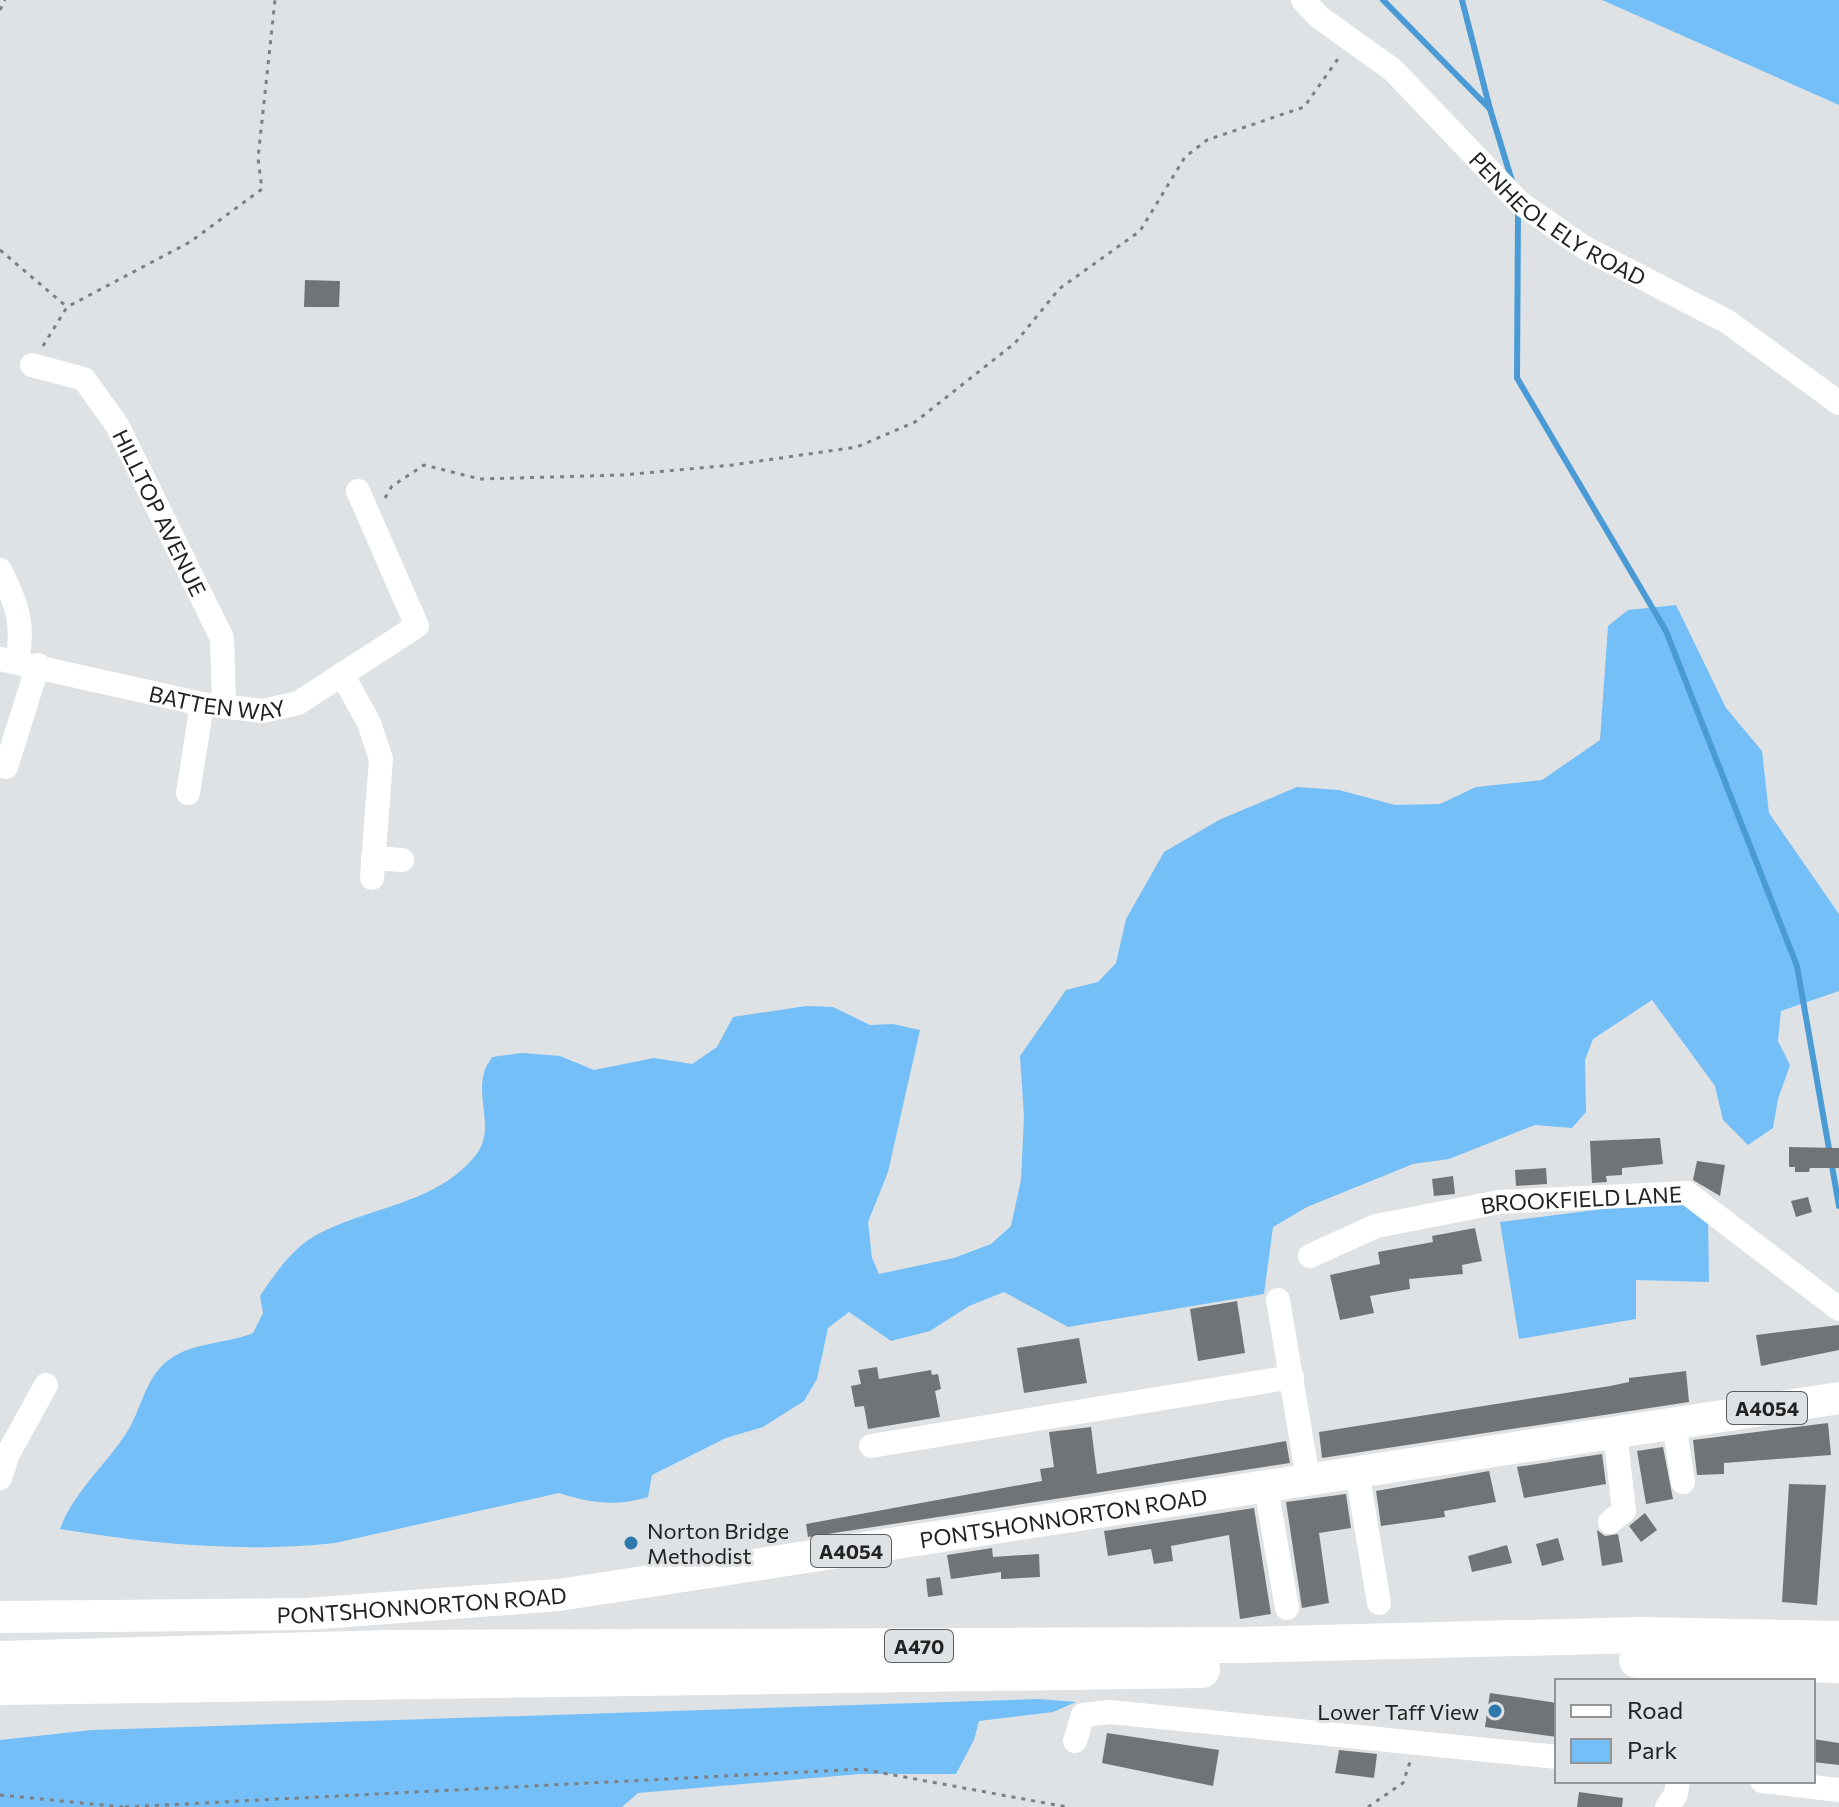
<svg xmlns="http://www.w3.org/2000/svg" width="1839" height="1807" viewBox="0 0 1839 1807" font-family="Commissioner,sans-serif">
<rect width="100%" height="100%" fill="#dee2e5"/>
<!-- green -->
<g fill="#74bff7">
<polygon points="1602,0 1839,0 1839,105"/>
<path d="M1676 605 1726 708 1762 751 1769 813 1839 914V991L1781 1011 1778 1041 1790 1065 1778 1099 1773 1128 1748 1145 1723 1120 1715 1086 1652 1000 1593 1039 1585 1060 1586 1112 1572 1128 1535 1125 1449 1159 1413 1164 1307 1207 1273 1227 1264 1294 1068 1327 1004 1292 969 1306 930 1331 891 1341 849 1312 828 1328 817 1379 804 1401 763 1427 726 1438 652 1475 648 1497C615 1507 591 1503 559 1493L335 1543C243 1553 151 1544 60 1529 74 1490 109 1463 130 1427 143 1403 147 1375 170 1359 193 1342 227 1344 253 1333L263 1313 260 1296C274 1275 291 1250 313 1237 365 1207 436 1205 475 1156 496 1131 476 1100 484 1073 485 1068 489 1062 492 1057L522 1053 560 1056 594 1070 654 1058 692 1064 717 1047 733 1017 806 1006 833 1007 870 1025 893 1024 920 1030 888 1172 868 1222 872 1258 879 1274 954 1258 991 1244 1011 1226 1021 1180 1024 1117 1020 1056 1066 990 1098 982 1116 963 1126 919 1164 852 1219 820 1297 787 1339 790 1395 805 1440 804 1476 787 1542 780 1600 740 1608 626 1628 610Z"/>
<polygon points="1682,1199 1708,1215 1709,1282 1636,1280 1636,1319 1519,1339 1500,1222"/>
<polygon points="1039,1699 1076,1702 1053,1712 979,1721 974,1740 956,1774 860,1774 638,1793 622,1807 0,1807 0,1740 92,1730"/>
</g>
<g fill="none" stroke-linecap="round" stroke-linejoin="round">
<!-- stream -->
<g stroke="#4a9bd5" stroke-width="6">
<polyline points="1383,0 1490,109 1512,181"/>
<polyline points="1462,0 1490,109"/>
<polyline points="1518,211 1517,378 1666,631 1797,966 1839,1206"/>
</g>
</g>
<!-- building -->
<g fill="#717477">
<polygon points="305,280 340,281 339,307 304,307"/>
<polygon points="1660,1138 1663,1164 1622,1168 1622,1175 1606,1176 1607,1182 1592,1183 1590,1141"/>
<polygon points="1789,1147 1839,1148 1839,1168 1810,1168 1809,1172 1795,1172 1795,1167 1789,1167"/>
<polygon points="1697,1161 1725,1165 1720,1196 1693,1180"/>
<polygon points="1546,1168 1547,1184 1516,1186 1515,1170"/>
<polygon points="1453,1176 1455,1194 1434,1196 1432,1179"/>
<polygon points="1808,1197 1812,1212 1796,1217 1791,1201"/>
<polygon points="1475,1228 1482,1261 1462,1265 1463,1274 1409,1279 1410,1289 1370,1296 1374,1313 1340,1320 1330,1275 1380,1264 1378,1252 1433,1242 1432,1236"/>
<polygon points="1237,1301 1245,1353 1198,1361 1190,1309"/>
<polygon points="1839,1325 1839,1350 1761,1366 1756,1335"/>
<polygon points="1079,1338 1087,1383 1024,1393 1017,1348"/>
<polygon points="877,1367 879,1379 931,1370 932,1375 938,1374 941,1389 935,1391 940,1417 868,1429 864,1406 855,1407 851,1386 861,1384 858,1370"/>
<polygon points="1686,1371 1689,1402 1322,1458 1319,1432 1610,1386 1629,1382 1629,1378"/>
<polygon points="1828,1423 1831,1455 1724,1463 1724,1474 1697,1475 1693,1440"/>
<polygon points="1091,1427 1097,1474 1286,1441 1290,1463 808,1537 806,1524 1042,1481 1040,1469 1054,1467 1049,1432"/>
<polygon points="1663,1447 1673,1499 1646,1504 1637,1451"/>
<polygon points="1602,1454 1606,1484 1524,1498 1517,1467"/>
<polygon points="1489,1471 1496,1502 1444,1511 1445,1517 1381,1526 1376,1491"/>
<polygon points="1789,1484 1826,1485 1817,1605 1782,1602"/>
<polygon points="1346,1494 1351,1528 1319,1533 1329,1603 1302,1608 1286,1502"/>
<polygon points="1254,1508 1271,1614 1240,1619 1229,1535 1171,1546 1173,1561 1154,1564 1151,1549 1108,1556 1104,1531"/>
<polygon points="1645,1513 1657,1530 1641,1542 1629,1526"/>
<polygon points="1597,1530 1605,1536 1618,1534 1623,1562 1602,1566"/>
<polygon points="1558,1538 1564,1560 1542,1566 1536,1544"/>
<polygon points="1507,1545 1512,1563 1472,1572 1468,1556"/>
<polygon points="992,1548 993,1557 1039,1554 1040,1577 1001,1579 1001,1572 951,1579 947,1555"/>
<polygon points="940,1577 943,1595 928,1597 926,1579"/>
<polygon points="1490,1693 1557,1703 1557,1737 1485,1727"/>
<polygon points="1107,1733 1219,1750 1213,1786 1102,1763"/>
<polygon points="1813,1739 1839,1743 1839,1765 1813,1762"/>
<polygon points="1339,1750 1377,1754 1374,1778 1335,1773"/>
<polygon points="1579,1792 1623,1798 1622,1807 1577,1807"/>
</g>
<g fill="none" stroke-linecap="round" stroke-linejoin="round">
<!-- path -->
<g stroke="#7d7f81" stroke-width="3" stroke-dasharray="4 6" stroke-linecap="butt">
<polyline points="0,10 5,0"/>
<polyline points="0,250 67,307"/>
<polyline points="43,346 67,307 190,242 262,189 258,158 275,0"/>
<polyline points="385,498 392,486 424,465 480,479 623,475 732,465 857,447 915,422 1015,343 1059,289 1140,231 1185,157 1207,140 1304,107 1340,56"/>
<polyline points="0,1795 123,1807"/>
<polyline points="125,1807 861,1769 1067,1807"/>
<polyline points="1368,1807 1403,1783 1410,1762"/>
</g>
<!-- minor -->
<g stroke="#fff" stroke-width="24">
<path id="s1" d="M1303 0 1319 17 1393 70 1520 203 1585 248 1728 322 1839 403"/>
<path id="s2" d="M32 365 84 379 117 425 222 638 224 706"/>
<path d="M0 570C16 602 25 624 17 660"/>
<path id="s3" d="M0 659 202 704 263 711 298 703 417 626 358 491"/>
<polyline points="342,674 369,723 381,759 372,878"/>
<polyline points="6,767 38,665"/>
<polyline points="188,793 202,704"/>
<polyline points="373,858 402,860"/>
<path id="s4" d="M1310 1256 1376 1226 1499 1202 1687 1193 1839 1309"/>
<polyline points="1278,1300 1308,1479"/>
<polyline points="1674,1422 1683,1482"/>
<polyline points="871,1446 1292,1377"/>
<polyline points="1357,1471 1379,1603"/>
<polyline points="0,1478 8,1454 46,1385"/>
<polyline points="1266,1487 1287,1608"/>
<polyline points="1610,1522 1624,1511 1615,1432"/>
<polyline points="1075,1741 1083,1715 1110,1712 1557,1757"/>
<polyline points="1762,1781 1839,1790"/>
<polyline points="1667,1807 1676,1794 1678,1781"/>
</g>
<!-- major -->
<path stroke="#fff" stroke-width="32" id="s5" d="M0 1617 307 1614 559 1595 1839 1398"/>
<!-- highway -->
<g stroke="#fff" stroke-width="36">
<polyline points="0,1659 390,1648 1239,1645 1640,1635 1839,1639"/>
<polyline points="1637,1660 1839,1665"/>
<polyline points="0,1687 1202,1670"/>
</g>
</g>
<!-- markers -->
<g fill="#2e79ac" stroke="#dee2e5" stroke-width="3">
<circle cx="631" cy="1543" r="8"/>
<circle cx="1495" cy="1711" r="8"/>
</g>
<g text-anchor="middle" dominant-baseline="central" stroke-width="6" stroke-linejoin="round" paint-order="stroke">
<!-- shield labels -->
<g fill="#dee2e5" stroke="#5a5c5d" stroke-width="2">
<rect x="1727" y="1392" width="80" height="32" rx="6"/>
<rect x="811" y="1535" width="80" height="32" rx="6"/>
<rect x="885" y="1630" width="68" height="32" rx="6"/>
</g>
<g font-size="20" font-weight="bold" fill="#212223">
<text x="1767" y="1408">A4054</text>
<text x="851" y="1551">A4054</text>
<text x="919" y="1646">A470</text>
</g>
<!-- street labels -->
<g font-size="22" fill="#212223" stroke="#dee2e5">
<text stroke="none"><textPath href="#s1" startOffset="338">PENHEOL ELY ROAD</textPath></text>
<text stroke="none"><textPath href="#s2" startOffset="208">HILLTOP AVENUE</textPath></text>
<text stroke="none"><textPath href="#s3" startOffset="222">BATTEN WAY</textPath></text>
<text stroke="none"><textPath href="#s4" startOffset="280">BROOKFIELD LANE</textPath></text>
<text stroke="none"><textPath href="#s5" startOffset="1070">PONTSHONNORTON ROAD</textPath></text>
<text stroke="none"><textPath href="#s5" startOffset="422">PONTSHONNORTON ROAD</textPath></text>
</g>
<!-- poi labels -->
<g font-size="22" fill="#212223" stroke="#dee2e5" text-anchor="start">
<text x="647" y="1530">Norton Bridge<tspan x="647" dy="25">Methodist</tspan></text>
<text x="1479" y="1711" text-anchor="end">Lower Taff View</text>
</g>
</g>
<!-- legend -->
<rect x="1555" y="1679" width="260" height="104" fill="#dee2e5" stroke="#929597" stroke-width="2"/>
<rect x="1571" y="1705" width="40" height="12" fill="#ffffff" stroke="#929597" stroke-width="2"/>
<text x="1627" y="1719" font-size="24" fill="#212223">Road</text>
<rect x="1571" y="1739" width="40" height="24" fill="#74bff7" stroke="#929597" stroke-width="2"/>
<text x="1627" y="1759" font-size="24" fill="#212223">Park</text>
</svg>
